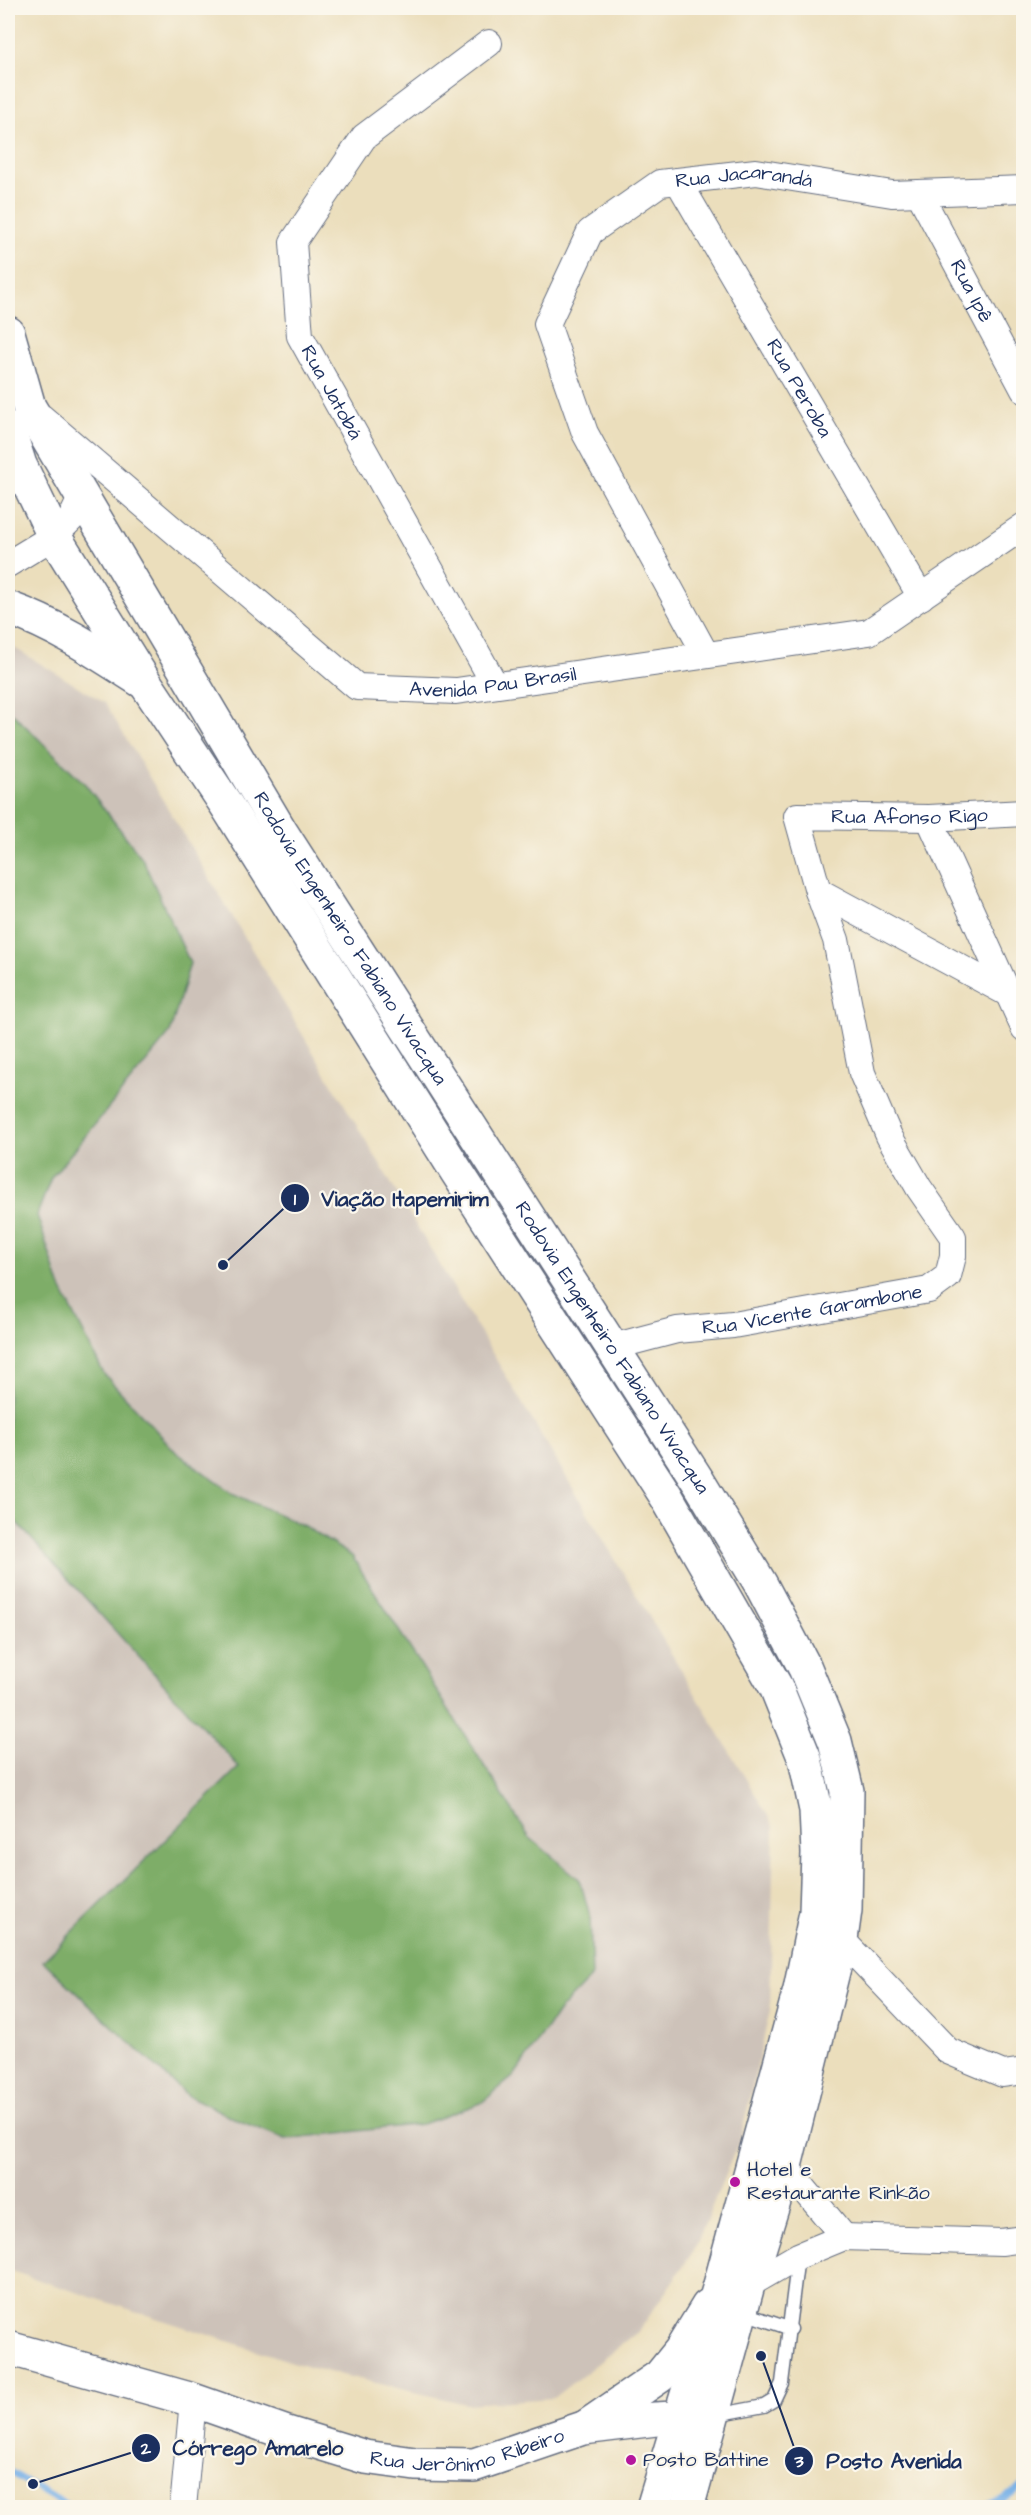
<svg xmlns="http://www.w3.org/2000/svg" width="1031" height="2515" viewBox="0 0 1031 2515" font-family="'Architects Daughter',sans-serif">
<rect width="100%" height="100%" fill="#fbf7ec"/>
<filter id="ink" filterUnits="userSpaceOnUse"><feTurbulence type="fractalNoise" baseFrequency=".0167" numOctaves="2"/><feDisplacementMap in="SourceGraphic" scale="12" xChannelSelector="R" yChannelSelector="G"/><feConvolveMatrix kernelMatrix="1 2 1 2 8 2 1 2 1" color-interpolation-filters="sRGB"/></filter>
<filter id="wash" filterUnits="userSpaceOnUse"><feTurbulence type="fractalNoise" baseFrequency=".008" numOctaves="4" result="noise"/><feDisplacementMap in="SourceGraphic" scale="24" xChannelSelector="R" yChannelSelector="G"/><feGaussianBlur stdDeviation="1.35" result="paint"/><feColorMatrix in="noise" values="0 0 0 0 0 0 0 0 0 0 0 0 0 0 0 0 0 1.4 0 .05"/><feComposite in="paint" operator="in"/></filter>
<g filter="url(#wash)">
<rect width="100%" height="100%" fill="#ebdebc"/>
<!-- industrial -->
<polygon fill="#cdc2b9" points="8,644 105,703 774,1826 770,2010 741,2136 694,2250 639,2331 553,2398 466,2404 308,2367 8,2270"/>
<!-- forest -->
<polygon fill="#7ead67" stroke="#4c6e62" stroke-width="1.5" points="8,709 85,784 142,858 190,963 170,1033 51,1178 37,1215 60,1286 104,1374 176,1452 232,1493 304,1526 352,1556 529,1837 580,1880 590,1916 592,1976 561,2008 514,2076 481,2103 422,2124 285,2139 240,2121 185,2094 43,1961 239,1767 8,1513"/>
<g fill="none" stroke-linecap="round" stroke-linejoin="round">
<!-- stream -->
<g stroke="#77b0e7" stroke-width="7">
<polyline points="8,2471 72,2508"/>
<polyline points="742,2507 749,2508"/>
<polyline points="983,2508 1014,2493 1024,2484"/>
</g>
</g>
</g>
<g filter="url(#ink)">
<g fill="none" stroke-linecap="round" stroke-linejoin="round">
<defs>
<g id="lane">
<polyline points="741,2312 791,2329"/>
<polyline points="716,2415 764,2406 774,2400 782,2383 798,2256"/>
</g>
<g id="street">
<path id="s1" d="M489 43 364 137 293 242 300 336 495 685"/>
<path id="s2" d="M678 181 921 597"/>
<path id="s3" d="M919 193 1024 390"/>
<path id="s4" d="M41 417 357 687 456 691 869 632 1024 526"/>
<polyline points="8,564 54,536 71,519 81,498"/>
<path id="s5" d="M706 655 585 433 547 324 590 232 660 183 756 172 892 194 1024 189"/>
<polyline points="929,818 1024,1028"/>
<polyline points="818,891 1024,1002"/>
<path id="s6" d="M612 1347 677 1330 733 1325 929 1290 948 1276 953 1256V1237L919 1188 889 1136 862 1073 836 940 818 891 797 816 929 818 1024 813"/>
<polyline points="841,1939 948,2051 1003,2074 1024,2071"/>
<polyline points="785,2166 844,2237"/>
<polyline points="748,2285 798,2256 844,2237 1001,2242 1024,2239"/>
<polyline points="183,2508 193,2400"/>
</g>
<g id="secondary">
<path id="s7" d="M8 2348 193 2400 287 2433 365 2457 415 2464 474 2465 583 2428 656 2419 708 2416"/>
<polyline points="587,2426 660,2376 681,2350 708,2306"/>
</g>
<g id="highway">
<path id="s8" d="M8 333 29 407 281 832 698 1481 760 1583 805 1668 835 1741 847 1791 845 1910 841 1939 785 2166 748 2285 687 2508"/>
<polyline points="8,428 20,465 54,536 146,684 225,803 457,1172 666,1496 776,1687 805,1759 816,1810 818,1853 816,1912 800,1990 720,2285 653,2508"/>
<path d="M8 608C56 625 97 652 140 680"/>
</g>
</defs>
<!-- lane casing -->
<use href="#lane" stroke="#646c7f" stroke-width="15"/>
<!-- street casing -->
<use href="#street" stroke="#646c7f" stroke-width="28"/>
<!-- secondary casing -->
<use href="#secondary" stroke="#646c7f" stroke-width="36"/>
<!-- highway casing -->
<use href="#highway" stroke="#646c7f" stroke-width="36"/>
<!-- lane -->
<use href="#lane" stroke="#fff" stroke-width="12"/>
<!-- street -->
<use href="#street" stroke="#fff" stroke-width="26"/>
<!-- secondary -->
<use href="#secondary" stroke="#fff" stroke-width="33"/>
<!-- highway -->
<use href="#highway" stroke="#fff" stroke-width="33"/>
</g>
</g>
<!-- markers -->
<g fill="#b5179e" stroke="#fbf7ec" stroke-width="2">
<circle cx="735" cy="2182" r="6"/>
<circle cx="631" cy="2460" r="6"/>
</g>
<g text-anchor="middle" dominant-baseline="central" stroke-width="4.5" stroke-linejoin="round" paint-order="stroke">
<!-- street labels -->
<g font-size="20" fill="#1b2f5e" stroke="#fbf7ec">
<text stroke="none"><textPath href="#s5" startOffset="640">Rua Jacarandá</textPath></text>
<text stroke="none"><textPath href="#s3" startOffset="111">Rua Ipê</textPath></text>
<text stroke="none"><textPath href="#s2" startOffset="240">Rua Peroba</textPath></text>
<text stroke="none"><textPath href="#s1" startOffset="442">Rua Jatobá</textPath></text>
<text stroke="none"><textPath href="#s4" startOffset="552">Avenida Pau Brasil</textPath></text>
<text stroke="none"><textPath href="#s6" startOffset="952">Rua Afonso Rigo</textPath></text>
<text stroke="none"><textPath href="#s8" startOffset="698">Rodovia Engenheiro Fabiano Vivacqua</textPath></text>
<text stroke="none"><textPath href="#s6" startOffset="204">Rua Vicente Garambone</textPath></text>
<text stroke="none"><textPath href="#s8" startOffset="1184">Rodovia Engenheiro Fabiano Vivacqua</textPath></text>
<text stroke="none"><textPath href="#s7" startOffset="478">Rua Jerônimo Ribeiro</textPath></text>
</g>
<!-- poi labels -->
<g font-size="20" fill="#1b2f5e" stroke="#fbf7ec" text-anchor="start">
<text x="747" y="2170">Hotel e<tspan x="747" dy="23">Restaurante Rinkão</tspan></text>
<text x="643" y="2460">Posto Battine</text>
</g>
</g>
<!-- callouts -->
<path fill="none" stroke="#1b2f5e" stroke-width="2" d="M223 1265L295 1198M33 2484L146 2448M761 2356L799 2461"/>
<g fill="#1b2f5e" stroke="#fbf7ec" stroke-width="2">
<circle cx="223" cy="1265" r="6"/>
<circle cx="33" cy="2484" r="6"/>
<circle cx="761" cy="2356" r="6"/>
<circle cx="295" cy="1198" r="15"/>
<circle cx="146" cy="2448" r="15"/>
<circle cx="799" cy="2461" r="15"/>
</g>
<g font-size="18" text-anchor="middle" font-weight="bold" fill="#fff">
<text x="295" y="1205">1</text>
<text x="146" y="2454">2</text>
<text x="799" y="2467">3</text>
</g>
<g font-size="21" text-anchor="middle" font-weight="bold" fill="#1b2f5e" stroke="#fbf7ec" stroke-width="4.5" stroke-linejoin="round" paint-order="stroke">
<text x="405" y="1206">Viação Itapemirim</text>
<text x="258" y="2455">Córrego Amarelo</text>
<text x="894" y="2468">Posto Avenida</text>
</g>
<!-- margin -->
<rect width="1031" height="2515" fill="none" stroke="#fbf7ec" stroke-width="30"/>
</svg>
